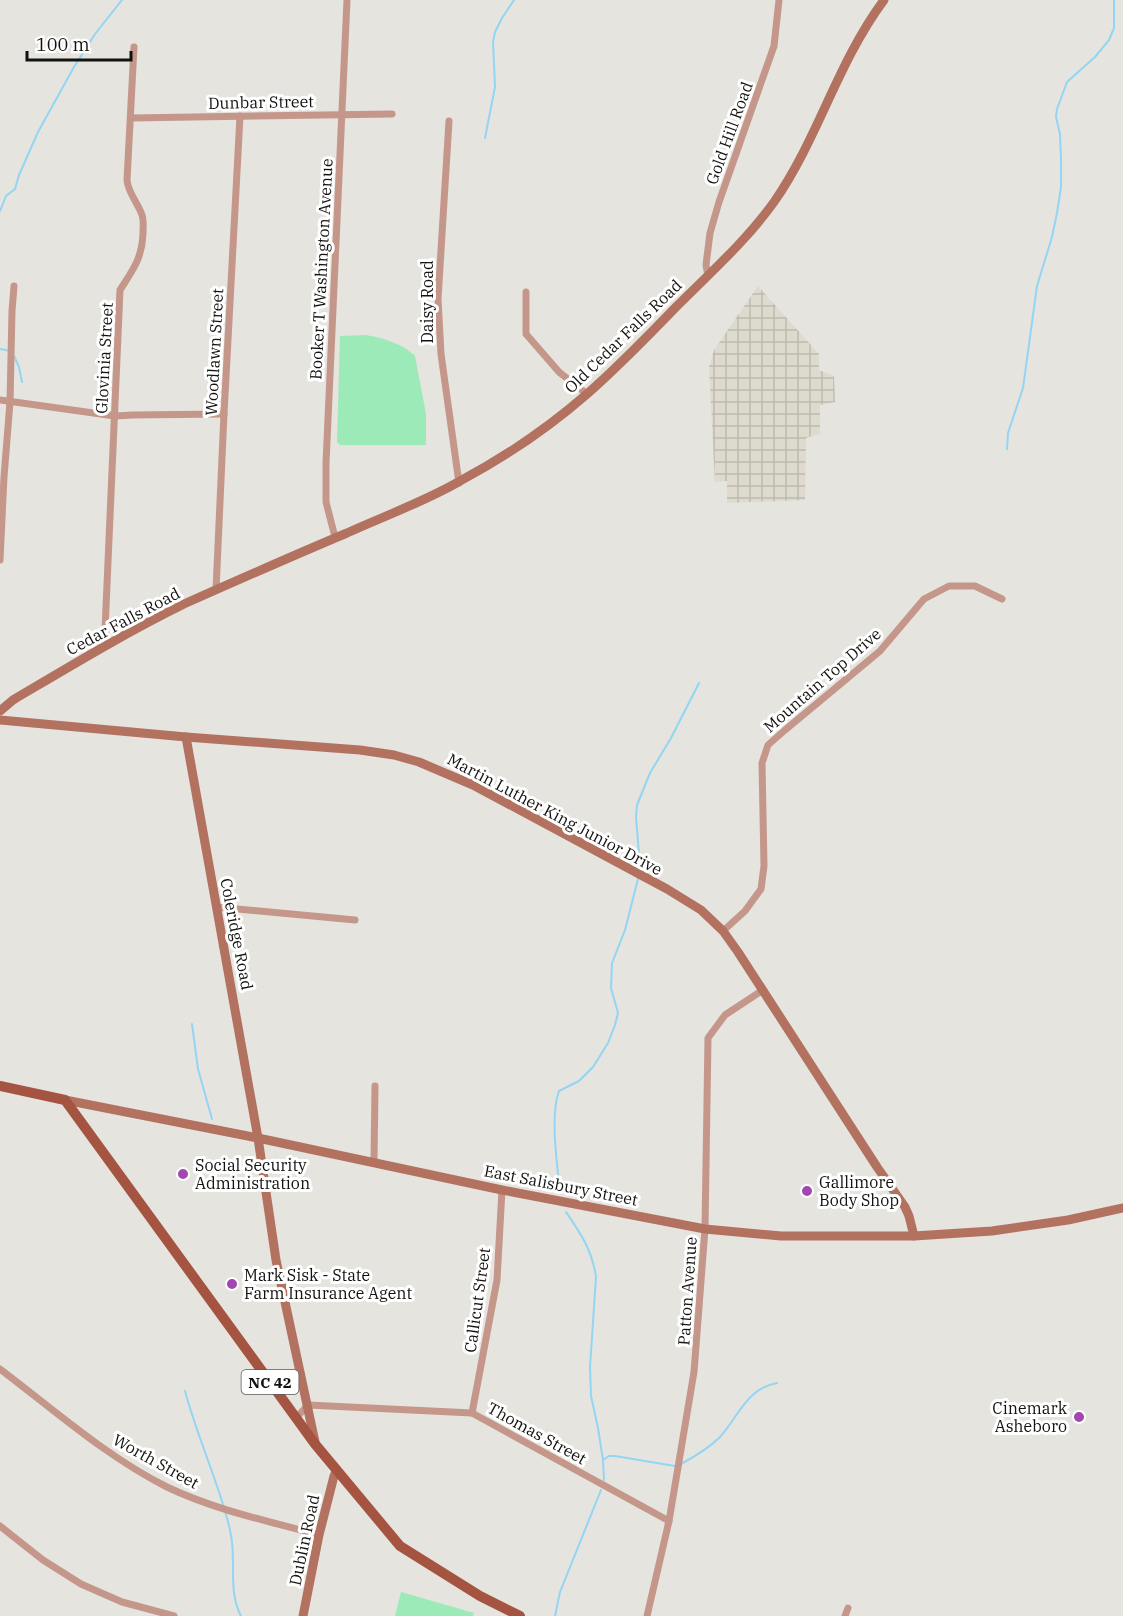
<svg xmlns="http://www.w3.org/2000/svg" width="1123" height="1616" viewBox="0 0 1123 1616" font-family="'IBM Plex Serif',serif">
<defs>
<pattern id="industrial-grid" width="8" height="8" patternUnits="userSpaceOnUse" patternTransform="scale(1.5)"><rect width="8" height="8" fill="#dedace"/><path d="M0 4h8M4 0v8" fill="none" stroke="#bdbab0"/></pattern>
</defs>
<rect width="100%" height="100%" fill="#e5e4df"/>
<!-- industrial -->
<polygon fill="url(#industrial-grid)" points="758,286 819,354 819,370 834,376 835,402 820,405 820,434 806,438 805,500 727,503 727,481 715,482 709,367 714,350"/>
<!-- pitch -->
<g fill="#9beab8">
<path d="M366 335C383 338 403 344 415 356L426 414V445H340L337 442 340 336Z"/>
<polygon points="401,1592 474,1613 473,1616 395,1616"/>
</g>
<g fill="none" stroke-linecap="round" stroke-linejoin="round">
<!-- stream -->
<g stroke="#94d5f3" stroke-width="2">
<polyline points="485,138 495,87 493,42 495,32 502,18 514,0"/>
<polyline points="0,211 6,196 15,189 19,175 38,132 74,67 95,34 122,0"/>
<polyline points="0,349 11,351"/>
<polyline points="14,356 19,367 22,382"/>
<polyline points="1007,449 1008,433 1023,388 1037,286 1052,237 1057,213 1061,187 1061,159 1060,134 1056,117 1057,109 1067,82 1095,57 1109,40 1114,28 1114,0"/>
<polyline points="640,867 636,817 637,805 650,773 671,738 699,683"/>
<polyline points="192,1024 198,1069 212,1119"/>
<path d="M560 1191C557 1164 550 1115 559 1091L579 1081 593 1067 608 1043 615 1025 618 1013 611 988 612 963 625 930 638 879"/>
<path d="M566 1212C581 1234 592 1250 596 1277L590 1367 591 1396 598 1428 603 1460 604 1480"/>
<path d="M185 1391C196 1432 213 1470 225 1511 228 1521 231 1532 232 1543 235 1568 229 1593 241 1616"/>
<polyline points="603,1460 609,1456 615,1456 675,1466"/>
<path d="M681 1464C694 1457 709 1448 720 1437 738 1417 747 1388 777 1383"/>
<polyline points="555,1616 560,1592 601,1490"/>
</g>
<!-- street -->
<g stroke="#c5978b" stroke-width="7">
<polyline points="131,118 392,114"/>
<polyline points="449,121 438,299 441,354 459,483"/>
<polyline points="708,276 706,265 710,233 719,202 774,46 779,0"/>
<polyline points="526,292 526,334 559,372 587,394"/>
<polyline points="0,400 115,416 132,415 224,414"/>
<polyline points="335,537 326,502 326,463 347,0"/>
<polyline points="0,560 4,477 10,402 12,311 14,286"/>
<polyline points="216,590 224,414 240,116"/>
<path d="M107 644 105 630 120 290C133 270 142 258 143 234 143 228 144 220 142 215 138 203 128 193 127 180L134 47"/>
<polyline points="216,907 355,920"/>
<polyline points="723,931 745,911 761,889 764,866 762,763 768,745 785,730 880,651 924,599 949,586 975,586 1002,599"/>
<polyline points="374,1162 375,1086"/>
<path d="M0 1369C53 1409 107 1457 167 1487 215 1510 268 1521 319 1535"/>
<polyline points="472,1413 497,1280 502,1190"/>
<polyline points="296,1418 308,1405 472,1413 669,1521"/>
<polyline points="0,1526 43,1560 81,1584 122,1602 174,1616"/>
<polyline points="647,1616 669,1521 694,1372 705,1229 708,1038 725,1015 763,990"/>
<polyline points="845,1616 848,1608"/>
</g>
<!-- secondary -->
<g stroke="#b37160" stroke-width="9">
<path d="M0 711 13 700C69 667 125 633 184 604 238 580 292 556 347 533 384 516 424 502 460 481 505 457 548 428 587 394 618 367 647 337 676 307 710 273 746 241 774 202 818 139 837 63 884 0"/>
<polyline points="0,720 186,737 360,750 394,755 419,762 473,785 667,889 701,910 723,931 738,952 877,1167 905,1207 909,1216 914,1236"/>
<polyline points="186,737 258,1138 276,1260 315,1442"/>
<polyline points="65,1100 258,1138 502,1190 705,1229 781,1236 914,1236 992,1231 1068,1220 1123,1208"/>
<polyline points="303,1616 319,1535 334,1476 337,1470"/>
</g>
<!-- primary -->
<polyline stroke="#a45440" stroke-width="10" points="0,1086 65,1100 315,1444 400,1546 480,1596 520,1616"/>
</g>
<!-- markers -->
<g fill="#a246b0" stroke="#fff" stroke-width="2">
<circle cx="183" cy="1174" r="6"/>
<circle cx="807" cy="1191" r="6"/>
<circle cx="232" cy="1284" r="6"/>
<circle cx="1079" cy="1417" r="6"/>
</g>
<g text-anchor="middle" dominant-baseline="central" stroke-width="6" stroke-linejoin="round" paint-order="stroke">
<!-- shield labels -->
<rect fill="#fff" stroke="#595958" stroke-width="1.5" x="241.5" y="1370" width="57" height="24" rx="4.5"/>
<g font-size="15" font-weight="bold" fill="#121210">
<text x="270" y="1382">NC 42</text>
</g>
<!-- street labels -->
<g font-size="16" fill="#121210" stroke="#fff">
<text transform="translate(261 102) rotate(-1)">Dunbar Street</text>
<text transform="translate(729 133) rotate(-70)">Gold Hill Road</text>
<text transform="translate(321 269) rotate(-87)">Booker T Washington Avenue</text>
<text transform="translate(427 302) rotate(-90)">Daisy Road</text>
<text transform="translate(623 336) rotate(-44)">Old Cedar Falls Road</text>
<text transform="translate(214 352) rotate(-87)">Woodlawn Street</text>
<text transform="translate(104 358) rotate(-87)">Glovinia Street</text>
<text transform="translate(123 621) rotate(-28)">Cedar Falls Road</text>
<text transform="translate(822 680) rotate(-41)">Mountain Top Drive</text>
<text transform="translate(555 814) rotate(28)">Martin Luther King Junior Drive</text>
<text transform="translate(237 934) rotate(79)">Coleridge Road</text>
<text transform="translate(561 1185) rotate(11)">East Salisbury Street</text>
<text transform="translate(687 1291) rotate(-86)">Patton Avenue</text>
<text transform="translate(477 1300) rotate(-82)">Callicut Street</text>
<text transform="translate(537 1433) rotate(29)">Thomas Street</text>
<text transform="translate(156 1461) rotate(29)">Worth Street</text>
<text transform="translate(304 1540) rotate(-78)">Dublin Road</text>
</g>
<!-- poi labels -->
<g font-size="16" fill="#121210" stroke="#fff" text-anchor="start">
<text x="195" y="1165">Social Security<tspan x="195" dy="18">Administration</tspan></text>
<text x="819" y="1182">Gallimore<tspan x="819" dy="18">Body Shop</tspan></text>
<text x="244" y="1275">Mark Sisk - State<tspan x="244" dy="18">Farm Insurance Agent</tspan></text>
<text x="1067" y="1408" text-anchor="end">Cinemark<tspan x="1067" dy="18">Asheboro</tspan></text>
</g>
</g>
<!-- scale -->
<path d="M27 51v9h104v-9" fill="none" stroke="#121210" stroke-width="3"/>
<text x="36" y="51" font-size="18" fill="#121210" stroke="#ffffff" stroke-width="4.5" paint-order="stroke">100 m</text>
</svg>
